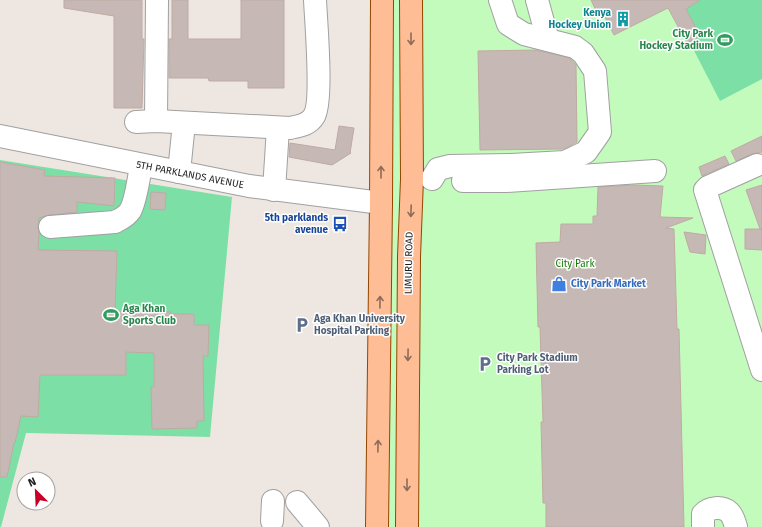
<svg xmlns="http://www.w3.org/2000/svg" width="762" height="527" viewBox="0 0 762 527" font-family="'Fira Sans',sans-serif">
<rect width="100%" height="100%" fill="#eee7e1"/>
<!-- park -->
<rect fill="#c3fbbc" x="387" y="0" width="375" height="527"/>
<!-- pitch -->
<g fill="#7ce0a6">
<polygon points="668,0 762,0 762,79 720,101"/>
<polygon points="0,160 232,197 210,437 26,433 1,527 0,527"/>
</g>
<!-- building -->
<g fill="#c6b8b5" stroke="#c0aaa3">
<polygon points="64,0 142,0 142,39 144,39 142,108 114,108 114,16 64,8"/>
<polygon points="172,0 188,0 188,39 241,39 241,0 284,0 284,88 248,88 248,81 209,81 208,78 169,78 169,39 172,39"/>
<polygon points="591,0 700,0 686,9 700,36 687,43 668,8 614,35 604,15 599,17"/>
<polygon points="536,50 570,58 576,65 577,142 564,149 480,150 478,51"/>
<polygon points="339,126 354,128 350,153 351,153 332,165 289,157 290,143 335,150"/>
<polygon points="762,136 762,152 752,154 736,161 731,151"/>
<polygon points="725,156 729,164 702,176 699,167"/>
<polygon points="0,162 45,170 44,176 115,178 114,206 77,202 77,212 49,215 39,218 38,228 39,232 38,250 117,251 115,311 171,312 171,314 194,314 194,325 209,325 208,356 203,356 204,421 197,421 197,428 152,429 151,387 154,387 154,353 126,352 126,375 40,375 38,417 21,416 15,443 14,443 7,477 0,477"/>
<polygon points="634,185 663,186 660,217 693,218 666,228 674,229 677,329 679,329 684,527 546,527 546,503 543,503 541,422 543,422 540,327 538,327 536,243 560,242 561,224 593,224 593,216 597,216 598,187"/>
<polygon points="762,185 762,229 760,229 762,229 762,250 745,249 745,229 760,229 746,190"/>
<polygon points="151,192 166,193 165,210 150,209"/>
<polygon points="684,232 706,235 705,254 690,252"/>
</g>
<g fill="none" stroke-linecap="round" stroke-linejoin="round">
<defs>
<g id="minor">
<polyline points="537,0 548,40"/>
<polyline points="156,121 157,0"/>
<path d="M136 122 156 121 290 128C299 126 309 125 314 116 323 102 316 21 315 0"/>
<polyline points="0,136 249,186 381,203"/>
<polyline points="757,165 708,187 705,190 762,370"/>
<polyline points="179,172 184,123"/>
<polyline points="432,179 438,169 450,166 511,165 565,162 586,152 600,132 595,71 583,53 575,47 524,34 508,24 500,0"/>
<polyline points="463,181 506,181 655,171"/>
<polyline points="274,190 278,128"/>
<path d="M50 227 115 222C120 219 126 217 130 211 136 201 139 177 141 165"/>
<polyline points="297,502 318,527"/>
<polyline points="272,521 273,501"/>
<path d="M703 527V514C709 507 722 506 729 512 733 516 735 523 736 527"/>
</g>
<g id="major">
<polyline points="377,527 381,203 382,0"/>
<polyline points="407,527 409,257 412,179 411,0"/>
</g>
</defs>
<!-- minor casing -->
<use href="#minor" stroke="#a0a0a0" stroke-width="24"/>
<!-- major casing -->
<use href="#major" stroke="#944600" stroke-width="24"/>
<!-- minor -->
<use href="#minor" stroke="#fff" stroke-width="22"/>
<!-- major -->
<use href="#major" stroke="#ffbd96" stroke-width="22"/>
</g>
<!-- one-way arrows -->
<defs><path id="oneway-shaft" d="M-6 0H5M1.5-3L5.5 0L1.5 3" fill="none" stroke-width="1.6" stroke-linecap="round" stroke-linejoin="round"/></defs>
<g stroke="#8e6c59">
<use href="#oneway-shaft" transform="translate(411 39) rotate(90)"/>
<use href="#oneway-shaft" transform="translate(381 172) rotate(-90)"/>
<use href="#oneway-shaft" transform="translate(411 211) rotate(92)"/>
<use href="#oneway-shaft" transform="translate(380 302) rotate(-89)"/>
<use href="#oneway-shaft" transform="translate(408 355) rotate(91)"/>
<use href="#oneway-shaft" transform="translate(378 446) rotate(-89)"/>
<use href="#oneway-shaft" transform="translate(407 485) rotate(90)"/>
</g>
<!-- icons -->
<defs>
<symbol id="building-bare" viewBox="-9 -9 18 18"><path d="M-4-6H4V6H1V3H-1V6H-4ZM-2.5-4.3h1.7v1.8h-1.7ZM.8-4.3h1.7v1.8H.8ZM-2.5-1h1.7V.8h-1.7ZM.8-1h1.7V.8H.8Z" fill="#0f9aa8" stroke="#fff" stroke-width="2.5" paint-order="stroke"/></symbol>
<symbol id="stadium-bare" viewBox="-9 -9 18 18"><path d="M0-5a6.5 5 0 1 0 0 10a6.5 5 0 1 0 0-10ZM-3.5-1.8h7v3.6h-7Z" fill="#2e9e5b" stroke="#fff" stroke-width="2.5" paint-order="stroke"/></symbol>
<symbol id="bus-bare" viewBox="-9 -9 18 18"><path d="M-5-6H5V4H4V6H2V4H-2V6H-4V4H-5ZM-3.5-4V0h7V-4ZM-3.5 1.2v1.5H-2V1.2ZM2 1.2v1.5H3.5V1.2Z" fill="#1a4fb4" stroke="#fff" stroke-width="2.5" paint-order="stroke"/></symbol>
<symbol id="shop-bare" viewBox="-9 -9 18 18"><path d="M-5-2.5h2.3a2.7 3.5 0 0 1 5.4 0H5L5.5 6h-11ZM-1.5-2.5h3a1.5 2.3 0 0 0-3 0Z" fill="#3f7fe0" stroke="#fff" stroke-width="2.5" paint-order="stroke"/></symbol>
<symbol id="parking-bare" viewBox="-9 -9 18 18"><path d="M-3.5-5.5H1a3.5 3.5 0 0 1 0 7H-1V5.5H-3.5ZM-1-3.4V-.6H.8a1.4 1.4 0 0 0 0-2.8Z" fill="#5c6f8a" stroke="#fff" stroke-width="2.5" paint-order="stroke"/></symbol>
</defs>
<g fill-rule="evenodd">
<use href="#building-bare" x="612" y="8" width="22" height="22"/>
<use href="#stadium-bare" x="714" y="29" width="22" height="22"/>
<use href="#bus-bare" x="329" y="213" width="22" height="22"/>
<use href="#shop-bare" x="548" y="273" width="22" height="22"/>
<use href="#stadium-bare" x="100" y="304" width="22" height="22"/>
<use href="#parking-bare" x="291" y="314" width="22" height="22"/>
<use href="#parking-bare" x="474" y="353" width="22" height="22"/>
</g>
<g text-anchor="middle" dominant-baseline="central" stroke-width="3" stroke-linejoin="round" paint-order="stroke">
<!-- culture labels -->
<g font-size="10" font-weight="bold" fill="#0d838f" stroke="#fff" text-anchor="end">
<text x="611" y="13">Kenya<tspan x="611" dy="12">Hockey Union</tspan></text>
</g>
<!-- leisure labels -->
<g font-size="10" font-weight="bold" fill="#27864d" stroke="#fff" text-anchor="end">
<text x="713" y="34">City Park<tspan x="713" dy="12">Hockey Stadium</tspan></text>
<text x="123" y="309" text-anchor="start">Aga Khan<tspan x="123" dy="12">Sports Club</tspan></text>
</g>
<!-- street labels -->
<g font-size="10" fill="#1c1c1c" stroke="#fff">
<text transform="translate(190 175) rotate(11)">5TH PARKLANDS AVENUE</text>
<text transform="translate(409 263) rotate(-89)">LIMURU ROAD</text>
</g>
<!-- transit labels -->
<g font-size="10" font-weight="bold" fill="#164399" stroke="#fff" text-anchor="end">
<text x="328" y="218">5th parklands<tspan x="328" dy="12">avenue</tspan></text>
</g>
<!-- park labels -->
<g font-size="10" fill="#157d08" stroke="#fff">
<text x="575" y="264">City Park</text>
</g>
<!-- shop labels -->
<g font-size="10" font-weight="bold" fill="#366cbe" stroke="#fff" text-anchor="start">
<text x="571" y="284">City Park Market</text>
</g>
<!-- service labels -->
<g font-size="10" font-weight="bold" fill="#4e5e75" stroke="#fff" text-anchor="start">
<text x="314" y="319">Aga Khan University<tspan x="314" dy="12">Hospital Parking</tspan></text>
<text x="497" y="358">City Park Stadium<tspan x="497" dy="12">Parking Lot</tspan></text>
</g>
</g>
<!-- north arrow -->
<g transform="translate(36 491) rotate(336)"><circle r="19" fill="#ffffff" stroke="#a4a4a4"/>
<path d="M0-3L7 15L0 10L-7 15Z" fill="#c80027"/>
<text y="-6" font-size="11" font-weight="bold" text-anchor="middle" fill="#1c1c1c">N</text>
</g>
</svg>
